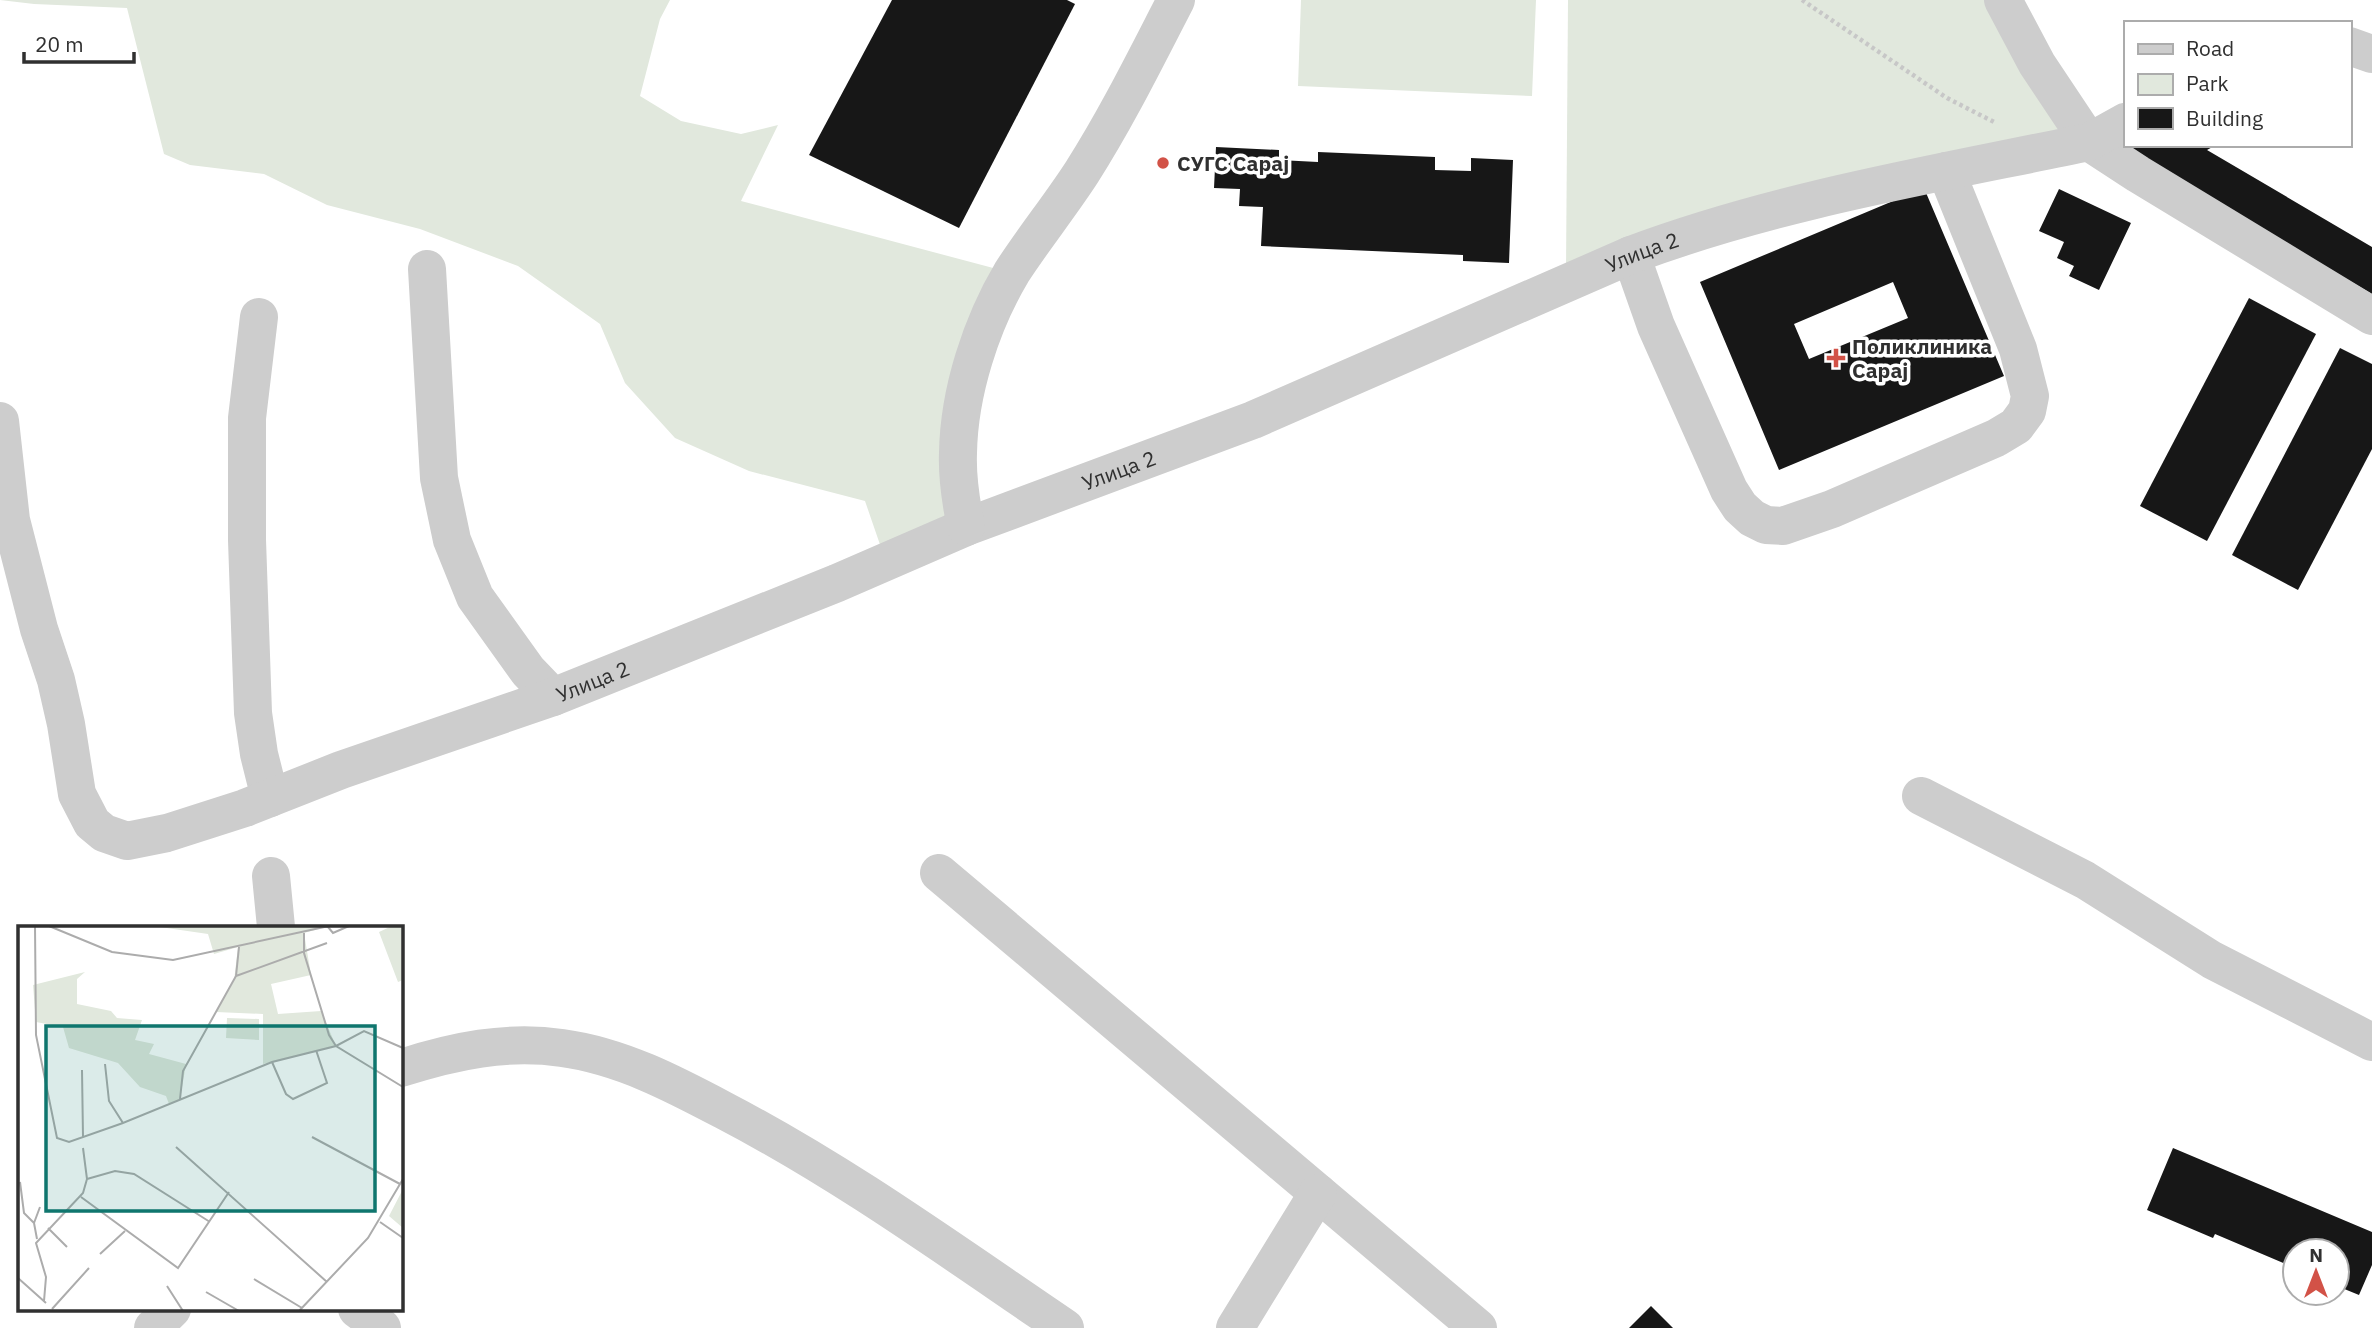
<svg xmlns="http://www.w3.org/2000/svg" width="2372" height="1328" viewBox="0 0 2372 1328" font-family="'IBM Plex Sans',sans-serif">
<rect width="100%" height="100%" fill="#fff"/>
<!-- green -->
<g fill="#e1e8dd">
<polygon points="0,0 670,0 660,19 640,96 681,121 741,134 778,125 741,201 1012,273 988,321 966,527 886,562 865,501 749,471 675,438 625,383 600,324 518,266 420,229 327,205 264,174 190,165 164,154 127,8 34,4"/>
<polygon points="1301,0 1536,0 1532,96 1298,86"/>
<polygon points="1568,0 2003,0 2089,142 1566,272"/>
</g>
<!-- building -->
<g fill="#171717" fill-rule="evenodd">
<polygon points="892,0 1067,0 1075,4 959,228 809,155"/>
<polygon points="2129,145 2216,145 2207,150 2372,247 2372,294 2123,149"/>
<polygon points="1216,147 1279,150 1279,160 1318,162 1318,152 1435,157 1435,170 1471,171 1471,158 1513,160 1509,263 1463,261 1463,255 1261,246 1263,207 1239,206 1240,189 1214,188"/>
<path d="M1924 188 2004 376 1779 470 1700 282ZM1893 282 1908 318 1809 359 1794 324Z"/>
<polygon points="2059,189 2131,223 2099,290 2069,276 2074,266 2057,258 2064,242 2039,231"/>
<polygon points="2249,298 2316,334 2207,541 2140,506"/>
<polygon points="2340,348 2372,364 2372,449 2298,590 2232,555"/>
<polygon points="2173,1148 2372,1232 2372,1265 2359,1295 2337,1286 2337,1251 2295,1251 2295,1268 2215,1234 2213,1238 2147,1210"/>
<polygon points="1651,1306 1673,1328 1629,1328"/>
</g>
<g fill="none" stroke-linecap="round" stroke-linejoin="round">
<!-- path -->
<polyline stroke="#c7c7c7" stroke-width="4.5" stroke-dasharray="3.5 3.5" stroke-linecap="butt" points="1802,0 1947,98 1994,122"/>
<!-- minor -->
<g stroke="#cdcdcd" stroke-width="38">
<polyline points="2003,0 2037,64 2089,142 2138,174 2372,316"/>
<polyline points="2349,46 2372,54"/>
<polyline points="1631,255 1656,326 1729,490 1740,507 1752,518 1766,525 1783,526 1832,509 1996,438 2016,426 2027,411 2030,396 2018,349 1946,171"/>
<path id="s1" d="M427 269 439 478 452 540 475 597 528 671 553 697 837 583 966 527 1253 420 1631 255C1778 200 1936 174 2089 142L2125 122"/>
<polyline points="259,317 247,418 247,540 253,713 259,754 270,798"/>
<polyline points="0,421 11,520 39,629 56,680 66,724 77,794 92,823 104,833 127,841 167,833 245,808 341,770 553,697"/>
<path d="M966 527C961 503 957 478 958 453 959 392 981 324 1012 272 1034 238 1060 206 1082 172 1117 117 1146 58 1176 0"/>
<polyline points="1921,796 2085,880 2212,960 2372,1042"/>
<polyline points="939,873 1478,1328"/>
<polyline points="271,876 276,927"/>
<path d="M401 1068C454 1051 506 1040 562 1048 621 1056 674 1084 725 1111 844 1173 954 1253 1065 1328"/>
<polyline points="357,1309 382,1328"/>
<polyline points="153,1328 172,1309"/>
<polyline points="1235,1328 1318,1193"/>
</g>
</g>
<!-- markers -->
<g fill="#d25247" stroke="#fff" stroke-width="2.5">
<circle cx="1163" cy="163" r="7"/>
<path d="M1832.5 347.5h7v7h7v7h-7v7h-7v-7h-7v-7h7z"/>
</g>
<g text-anchor="middle" dominant-baseline="central" stroke-width="7" stroke-linejoin="round" paint-order="stroke">
<!-- poi labels -->
<g font-size="21" font-weight="bold" fill="#303030" stroke="#fff" text-anchor="start">
<text x="1177" y="163">СУГС Сарај</text>
<text x="1852" y="346">Поликлиника<tspan x="1852" dy="24">Сарај</tspan></text>
</g>
<!-- street labels -->
<g font-size="21" fill="#303030" stroke="#fff">
<text stroke="none"><textPath href="#s1" startOffset="1638">Улица 2</textPath></text>
<text stroke="none"><textPath href="#s1" startOffset="1071">Улица 2</textPath></text>
<text stroke="none"><textPath href="#s1" startOffset="504">Улица 2</textPath></text>
</g>
</g>
<!-- overview -->
<g transform="translate(18 926)">
<rect width="385" height="385" fill="#fff"/>
<path d="M135 0H311L286 7 293 49 253 58 260 88 303 85 318 120 245 138V88L198 86 216 55 220 21 196 28 190 8ZM374 0H385V54L380 56 361 6ZM67 46 59 53V78L93 85 99 92 124 94 117 114 136 118 131 128 168 138 162 173 151 178 148 170 122 161 100 137 51 122 45 101 18 96 15 59ZM209 92 241 93V114L208 112ZM385 263V302L371 290Z" fill="#e1e8dd"/>
<path fill="none" stroke="#acacac" stroke-width="2" d="M17 0 18 109 39 212 51 216 105 197M31 0 94 26 155 34 311 0M310 1 315 7 331 0M286 7V27L311 109 318 120 385 161M218 50 309 17M254 136 268 168 275 173 309 157 298 124M87 138 91 175 105 197 254 136 318 120 346 105 385 122M64 144 65 211M162 173 165 145 218 50 221 21M294 211 382 258M158 221 309 356M69 253 97 245 116 248 192 296M2 256 6 287 16 297M63 271 160 342 211 266M362 296 385 312M30 302 49 321M19 313 16 297 22 281M82 328 107 305M0 352 28 377M236 353 284 382M149 360 165 385M188 366 221 385M26 375 28 351 18 317 65 267 69 253 65 222M34 383 71 342M281 385 350 312 385 253"/>
<path fill="#0f766e" fill-opacity="0.15" stroke="#0f766e" stroke-width="3.5" d="M28 100H357V285H28Z"/>
<rect width="385" height="385" fill="none" stroke="#303030" stroke-width="3.5"/>
</g>
<!-- legend -->
<rect x="2124" y="21" width="228" height="126" fill="#ffffff" stroke="#acacac" stroke-width="2"/>
<rect x="2138" y="44" width="35" height="10" fill="#cdcdcd" stroke="#acacac" stroke-width="2"/>
<text x="2186" y="56" font-size="21" fill="#303030">Road</text>
<rect x="2138" y="74" width="35" height="21" fill="#e1e8dd" stroke="#acacac" stroke-width="2"/>
<text x="2186" y="91" font-size="21" fill="#303030">Park</text>
<rect x="2138" y="108" width="35" height="21" fill="#171717" stroke="#acacac" stroke-width="2"/>
<text x="2186" y="126" font-size="21" fill="#303030">Building</text>
<!-- north arrow -->
<g transform="translate(2316 1272)"><circle r="33" fill="#ffffff" stroke="#acacac" stroke-width="2"/>
<path d="M0-5L12 26L0 18L-12 26Z" fill="#d25247"/>
<text y="-10" font-size="19" font-weight="bold" text-anchor="middle" fill="#303030">N</text>
</g>
<!-- scale -->
<path d="M24 52v10h110v-10" fill="none" stroke="#303030" stroke-width="3.5"/>
<text x="35" y="52" font-size="21" fill="#303030" stroke="#ffffff" stroke-width="5" paint-order="stroke">20 m</text>
</svg>
